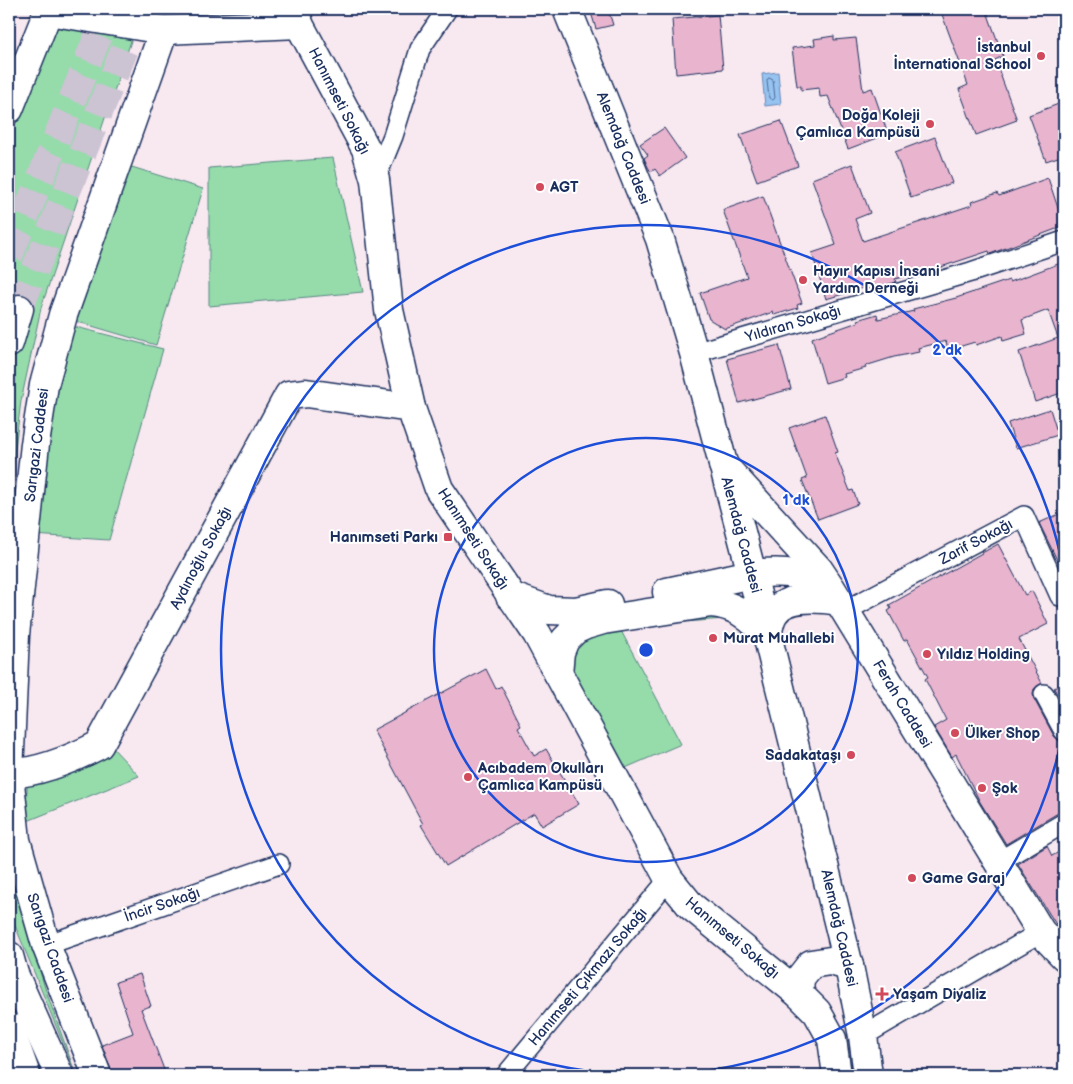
<svg xmlns="http://www.w3.org/2000/svg" width="1073" height="1084" viewBox="0 0 1073 1084" font-family="'Balsamiq Sans',sans-serif">
<rect width="100%" height="100%" fill="#f8e8f0"/>
<filter id="ink" filterUnits="userSpaceOnUse"><feTurbulence type="fractalNoise" baseFrequency=".02" numOctaves="2"/><feDisplacementMap in="SourceGraphic" scale="10" xChannelSelector="R" yChannelSelector="G"/><feConvolveMatrix kernelMatrix="1 2 1 2 8 2 1 2 1" color-interpolation-filters="sRGB"/></filter>
<g filter="url(#ink)">
<!-- green -->
<g fill="#95dcaa" stroke="#588684">
<polygon points="42,22 132,38 41,308 21,401 9,495 9,120"/>
<polygon points="333,158 363,292 209,306 209,168"/>
<polygon points="122,164 203,189 156,345 75,321"/>
<polygon points="64,324 163,349 109,540 33,535"/>
<polygon points="726,587 738,618 619,627 681,744 623,769 557,652 579,623"/>
<polygon points="110,745 139,776 25,822 28,773"/>
<polygon points="9,865 45,988 76,1075 14,923 9,904"/>
</g>
<!-- water -->
<polygon fill="#97c3f1" stroke="#6588b6" points="778,72 781,104 765,106 762,74"/>
<g fill="none" stroke-linecap="round" stroke-linejoin="round">
<!-- shore -->
<polygon stroke="#4d6a99" stroke-width="1" points="769,78 773,80 775,98 773,100 769,98 767,81"/>
</g>
<!-- building -->
<g fill="#e9b4ce" stroke="#1b2f5e">
<polygon points="590,9 608,9 613,25 596,29"/>
<polygon points="940,9 986,9 1003,56 995,60 1017,120 976,135 959,89 968,85"/>
<polygon points="718,15 723,69 676,74 672,19"/>
<polygon points="834,36 834,40 856,38 863,91 872,88 888,134 848,149 828,96 820,97 819,88 801,90 801,86 797,86 792,48 815,45 814,39"/>
<polygon points="1064,102 1064,155 1046,161 1029,115"/>
<polygon points="781,121 798,166 757,181 740,135"/>
<polygon points="664,128 685,158 660,176 655,169 651,172 648,167 644,158 648,155 640,144"/>
<polygon points="935,137 952,183 911,198 895,152"/>
<polygon points="852,164 870,213 855,219 863,241 972,205 971,202 997,193 999,196 1048,178 1064,226 990,254 989,251 932,270 931,269 895,279 896,282 875,288 874,285 826,299 812,253 836,245 812,179"/>
<polygon points="763,196 802,303 797,305 798,308 774,315 773,312 725,329 709,319 700,293 747,277 723,210"/>
<polygon points="1058,264 1064,279 1064,392 1035,402 1019,352 1058,338 1048,310 1022,320 1026,334 1003,341 1002,336 976,345 975,342 948,350 946,341 918,348 919,352 894,357 865,366 866,368 844,374 845,377 825,383 812,338 858,322 857,320 877,314 878,319 914,311 913,309 956,298 1009,280 1010,282"/>
<polygon points="779,345 791,389 739,403 727,359"/>
<polygon points="1050,409 1058,435 1016,448 1008,423"/>
<polygon points="825,415 838,452 835,453 850,491 853,490 858,504 818,519 802,480 807,478 789,428"/>
<polygon points="1064,512 1064,574 1039,523"/>
<polygon points="998,544 1025,595 1032,591 1048,624 1019,639 1042,683 1034,689 1033,694 1034,699 1054,736 1059,741 1064,742 1064,812 1058,813 1006,844 980,802 956,754 952,757 934,727 946,720 925,679 928,677 907,639 904,641 888,611 891,609 889,605"/>
<polygon points="486,669 496,689 501,686 521,725 518,727 534,756 546,749 579,804 542,826 534,813 446,866 421,825 423,824 373,730"/>
<polygon points="1064,683 1064,708 1054,688"/>
<polygon points="1047,846 1052,856 1064,849 1064,923 1057,926 1018,864"/>
<polygon points="140,974 151,1006 141,1009 166,1075 113,1075 102,1045 133,1033 116,982"/>
</g>
<g fill="none" stroke-linecap="round" stroke-linejoin="round">
<!-- highway-tunnel -->
<g stroke="#ccc3d3" stroke-width="28" stroke-dasharray="28 14" stroke-linecap="butt">
<polyline points="9,256 109,9"/>
<polyline points="19,309 141,9"/>
</g>
<defs>
<g id="street">
<polyline points="375,180 393,136 420,49 447,9"/>
<polyline points="694,353 971,272 1064,241"/>
<polyline points="845,611 1024,516 1060,596 1064,595"/>
<polyline points="1044,694 1064,731"/>
<polyline points="998,862 1064,823"/>
<polyline points="46,945 279,864"/>
<polyline points="863,1036 1041,932"/>
<polyline points="506,1075 669,879"/>
</g>
<g id="secondary">
<polyline points="48,11 164,30 299,24"/>
<polyline points="9,109 49,9"/>
<polyline points="723,465 819,570 831,588 1041,932 1064,956"/>
<path d="M752 574C788 570 801 572 830 594"/>
<path d="M767 634C769 628 770 620 773 615 784 594 820 598 839 601"/>
<path d="M9 774C39 772 72 759 99 745L289 395 306 393 411 408"/>
<polyline points="97,1075 46,945 16,840 9,774 15,635 35,444 44,385 63,315 164,30"/>
</g>
<g id="primary">
<polyline points="296,9 299,24 366,149 375,180 389,310 411,408 439,489 537,634 669,879 691,906 799,994 817,1012 832,1039 837,1075"/>
<polyline points="567,9 660,239 694,353 752,574 849,966 863,1036 868,1075"/>
<polyline points="667,592 752,574"/>
<polyline points="510,596 549,610 576,611 608,604"/>
<path d="M558 673 560 652 565 640 575 630 586 625 603 620 711 603C737 605 748 617 767 634"/>
<polyline points="799,994 800,978 811,964 830,961 849,966"/>
</g>
<g id="highway">
<polyline points="9,343 19,309"/>
<polyline points="9,956 14,974 59,1075"/>
<polyline points="9,1027 26,1075"/>
</g>
</defs>
<!-- street casing -->
<use href="#street" stroke="#1b2f5e" stroke-width="22"/>
<!-- secondary casing -->
<use href="#secondary" stroke="#1b2f5e" stroke-width="31"/>
<!-- primary casing -->
<use href="#primary" stroke="#1b2f5e" stroke-width="31"/>
<!-- highway casing -->
<use href="#highway" stroke="#1b2f5e" stroke-width="31"/>
<!-- street -->
<use href="#street" stroke="#fff" stroke-width="19"/>
<!-- secondary -->
<use href="#secondary" stroke="#fff" stroke-width="28"/>
<!-- primary -->
<use href="#primary" stroke="#fff" stroke-width="28"/>
<!-- highway -->
<use href="#highway" stroke="#fff" stroke-width="28"/>
</g>
</g>
<!-- distance rings -->
<g fill="none" stroke="#1d4ed8" stroke-width="2.5">
<circle cx="646" cy="650" r="212"/>
<path d="M1064 727A425 425 0 1 1 1064 573"/>
</g>
<!-- markers -->
<g fill="#d1495b" stroke="#fff" stroke-width="2">
<circle cx="1041" cy="56" r="5"/>
<circle cx="930" cy="124" r="5"/>
<circle cx="540" cy="187" r="5"/>
<circle cx="803" cy="280" r="5"/>
<rect x="443" y="532" width="10" height="10" rx="2.5"/>
<circle cx="713" cy="638" r="5"/>
<circle cx="927" cy="654" r="5"/>
<circle cx="955" cy="733" r="5"/>
<circle cx="851" cy="755" r="5"/>
<circle cx="468" cy="777" r="5"/>
<circle cx="982" cy="788" r="5"/>
<circle cx="912" cy="878" r="5"/>
<path d="M879.5 986.5h5v5h5v5h-5v5h-5v-5h-5v-5h5z"/>
</g>
<g text-anchor="middle" dominant-baseline="central" stroke-width="4" stroke-linejoin="round" paint-order="stroke">
<!-- poi labels -->
<g font-size="15" font-weight="bold" fill="#1b2f5e" stroke="#fff" text-anchor="start">
<text x="1031" y="47" text-anchor="end">İstanbul<tspan x="1031" dy="17">İnternational School</tspan></text>
<text x="920" y="115" text-anchor="end">Doğa Koleji<tspan x="920" dy="17">Çamlıca Kampüsü</tspan></text>
<text x="550" y="187">AGT</text>
<text x="813" y="271">Hayır Kapısı İnsani<tspan x="813" dy="17">Yardım Derneği</tspan></text>
<text x="438" y="537" text-anchor="end">Hanımseti Parkı</text>
<text x="723" y="638">Murat Muhallebi</text>
<text x="937" y="654">Yıldız Holding</text>
<text x="965" y="733">Ülker Shop</text>
<text x="841" y="755" text-anchor="end">Sadakataşı</text>
<text x="478" y="768">Acıbadem Okulları<tspan x="478" dy="17">Çamlıca Kampüsü</tspan></text>
<text x="992" y="788">Şok</text>
<text x="922" y="878">Game Garaj</text>
<text x="893" y="994">Yaşam Diyaliz</text>
</g>
<!-- street labels -->
<g font-size="15" fill="#1b2f5e" stroke="#fff">
<text transform="translate(339 101) rotate(63)">Hanımseti Sokağı</text>
<text transform="translate(623 148) rotate(68)">Alemdağ Caddesi</text>
<text transform="translate(793 324) rotate(-16)">Yıldıran Sokağı</text>
<text transform="translate(37 445) rotate(-83)">Sarıgazi Caddesi</text>
<text transform="translate(741 535) rotate(75)">Alemdağ Caddesi</text>
<text transform="translate(473 539) rotate(57)">Hanımseti Sokağı</text>
<text transform="translate(976 542) rotate(-28)">Zarif Sokağı</text>
<text transform="translate(201 558) rotate(-62)">Aydınoğlu Sokağı</text>
<text transform="translate(902 704) rotate(59)">Ferah Caddesi</text>
<text transform="translate(162 905) rotate(-19)">İncir Sokağı</text>
<text transform="translate(839 928) rotate(77)">Alemdağ Caddesi</text>
<text transform="translate(732 938) rotate(40)">Hanımseti Sokağı</text>
<text transform="translate(50 948) rotate(71)">Sarıgazi Caddesi</text>
<text transform="translate(588 977) rotate(-50)">Hanımseti Çıkmazı Sokağı</text>
</g>
</g>
<circle cx="646" cy="650" r="8" fill="#1d4ed8" stroke="#fff" stroke-width="2.5"/>
<g font-size="15" text-anchor="middle" font-weight="bold" fill="#1d4ed8" stroke="#fff" stroke-width="4" stroke-linejoin="round" paint-order="stroke">
<text x="947" y="355">2 dk</text>
<text x="796" y="505">1 dk</text>
</g>
<!-- margin -->
<rect width="1073" height="1084" fill="none" stroke="#fff" stroke-width="30"/>
<rect x="15" y="15" width="1043" height="1054" fill="none" stroke="#1b2f5e" stroke-width="2" filter="url(#ink)"/>
</svg>
